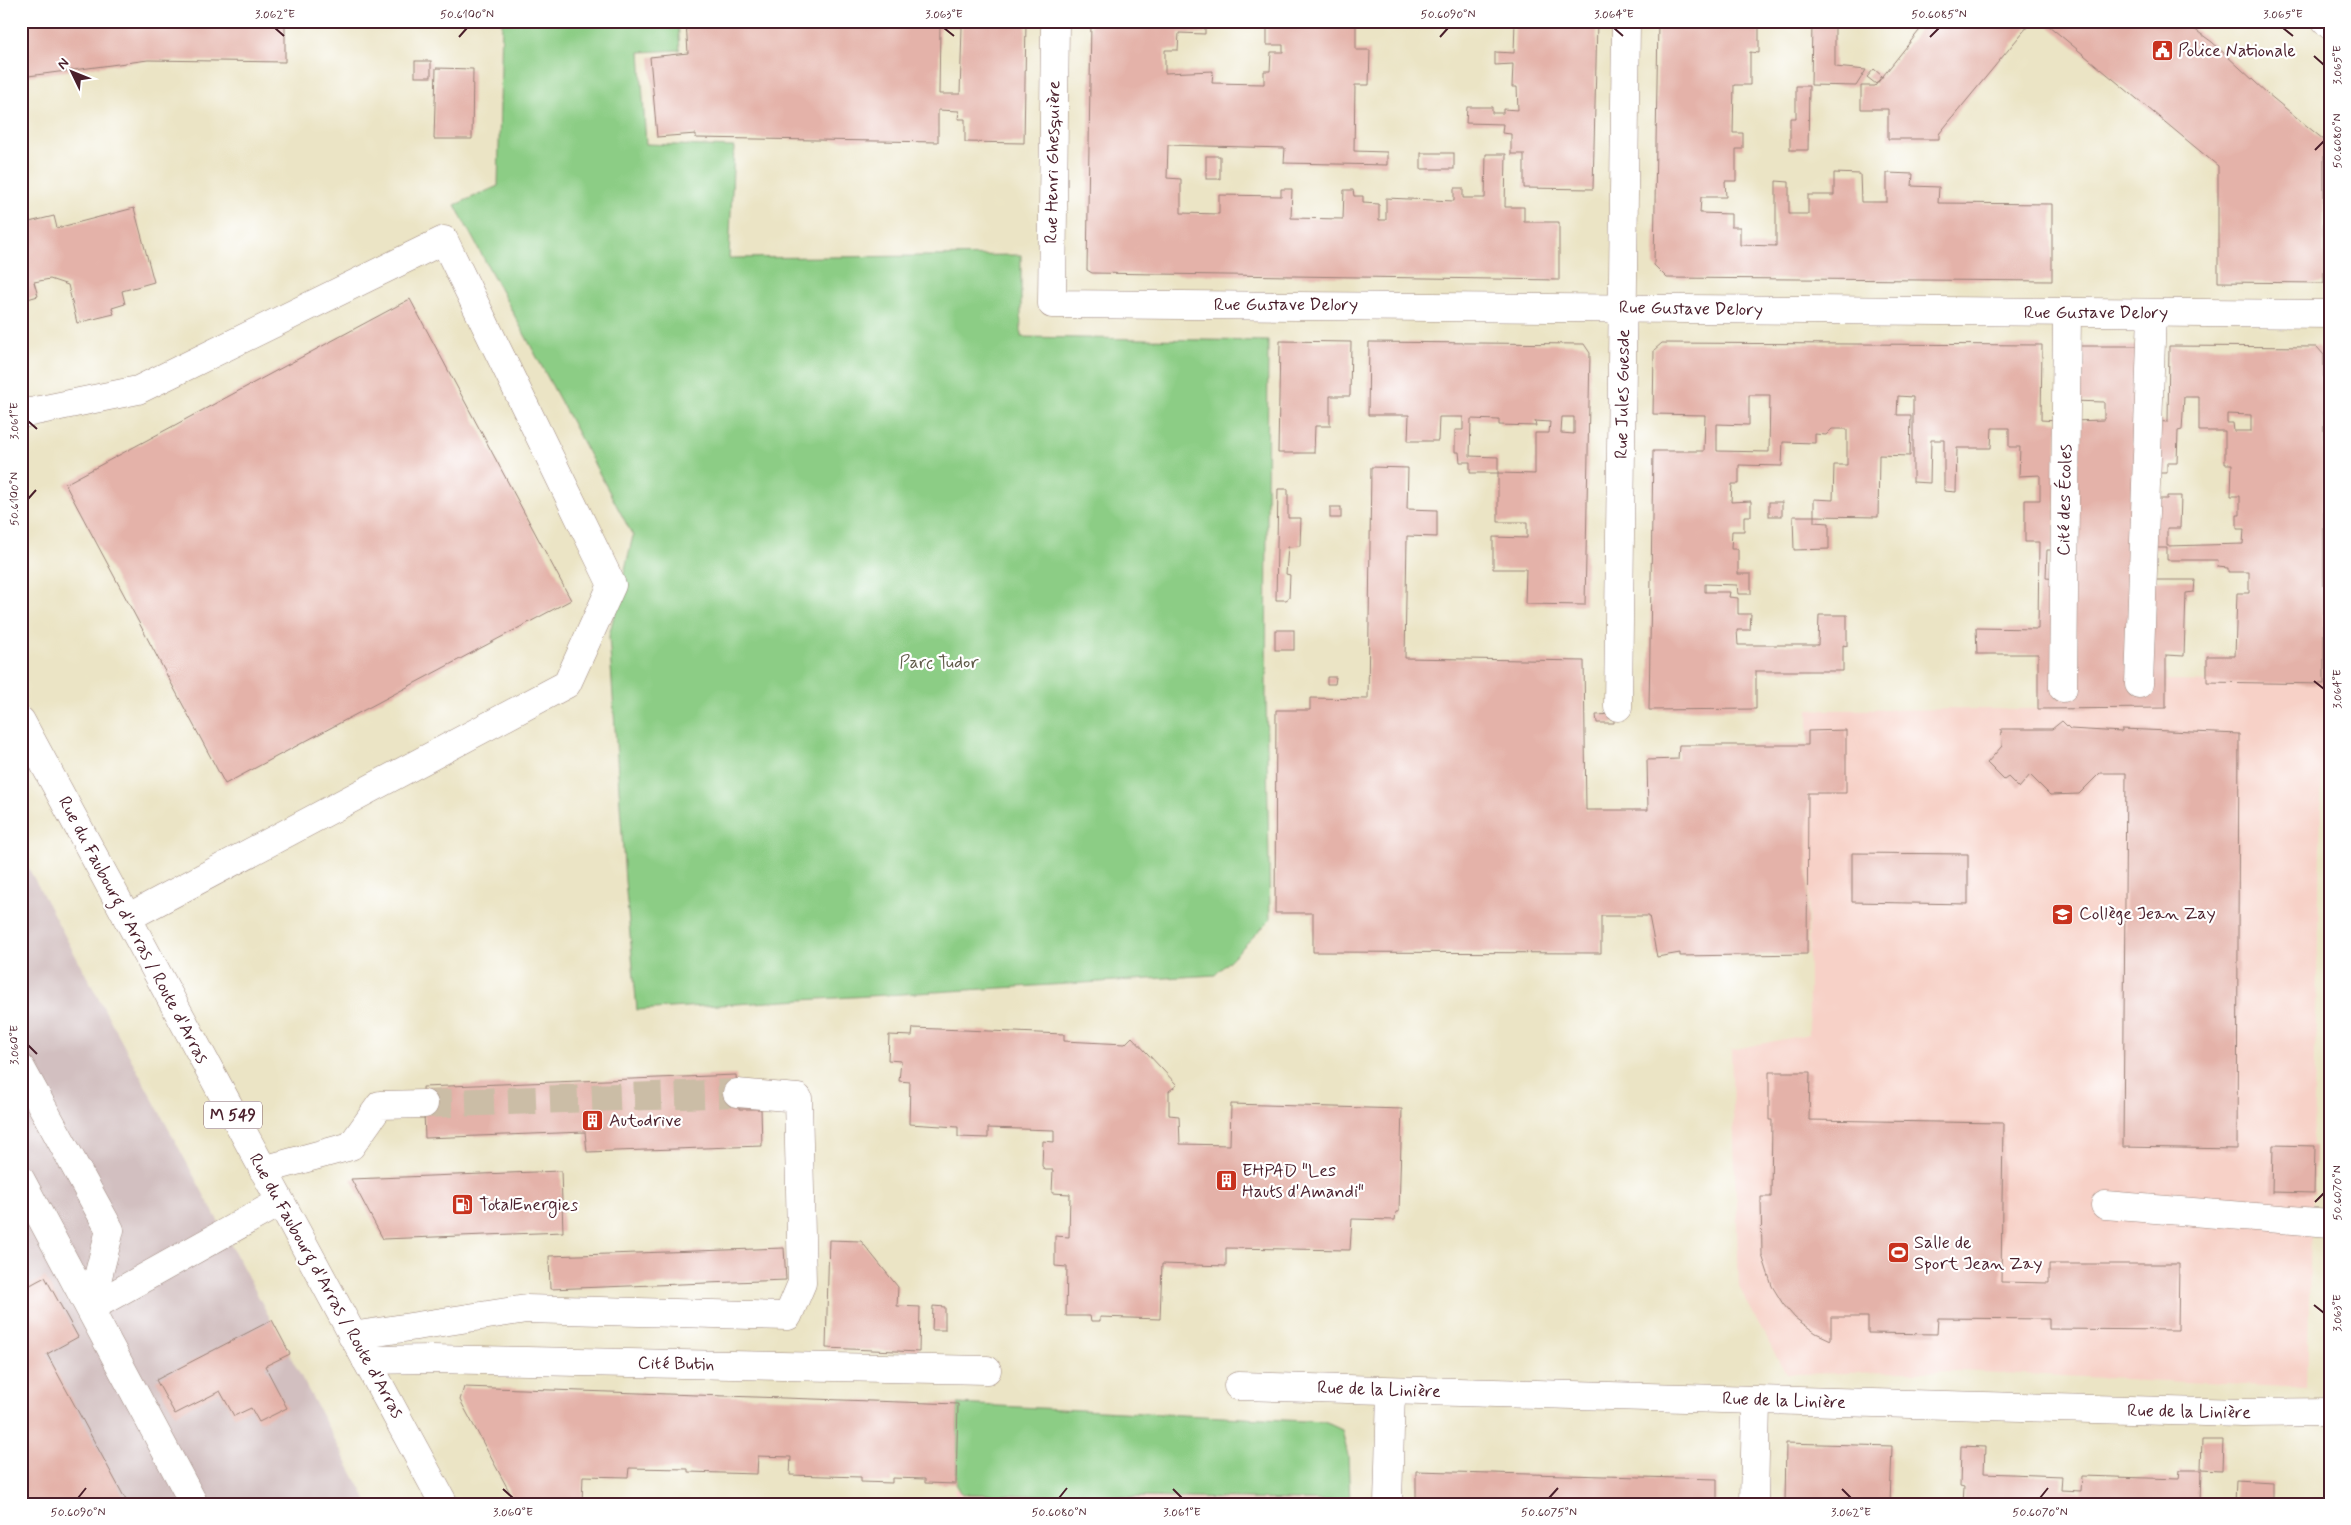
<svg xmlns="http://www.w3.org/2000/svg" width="2351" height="1525" viewBox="0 0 2351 1525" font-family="Mynerve,sans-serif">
<rect width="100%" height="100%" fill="#fff"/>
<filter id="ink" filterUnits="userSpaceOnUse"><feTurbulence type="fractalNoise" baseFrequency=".02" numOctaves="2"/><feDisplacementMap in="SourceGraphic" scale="10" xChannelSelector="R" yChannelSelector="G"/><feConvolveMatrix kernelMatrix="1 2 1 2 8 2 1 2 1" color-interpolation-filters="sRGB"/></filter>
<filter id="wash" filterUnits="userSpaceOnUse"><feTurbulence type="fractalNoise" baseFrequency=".0096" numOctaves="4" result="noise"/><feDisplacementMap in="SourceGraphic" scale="20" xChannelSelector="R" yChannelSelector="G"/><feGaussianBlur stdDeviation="1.12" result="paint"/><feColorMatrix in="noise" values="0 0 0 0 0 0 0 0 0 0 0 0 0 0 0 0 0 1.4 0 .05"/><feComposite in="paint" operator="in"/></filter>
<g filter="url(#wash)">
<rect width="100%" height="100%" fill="#ebe4c5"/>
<!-- built -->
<g fill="#f7d1c7">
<polygon points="2166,681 2324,684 2307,1388 1961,1371 1786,1374 1739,1287 1731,1050 1809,1034 1808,710 2165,708"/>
<polygon points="955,1489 1353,1498 1353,1504 955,1504"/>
</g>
<!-- industrial -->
<polygon fill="#d2bfc0" points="21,854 224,1232 369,1504 21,1504"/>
<!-- green -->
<g fill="#8ccd85" stroke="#6b7658">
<polygon points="502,21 678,21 680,50 640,52 646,144 734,147 729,258 1021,255 1021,337 1268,341 1266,698 1270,920 1215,975 637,1010 625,881 609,636 633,536 455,205 498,186"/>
<polygon points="958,1404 1325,1422 1342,1430 1348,1456 1350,1501 962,1494 956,1484"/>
</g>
<g id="blocks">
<!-- building -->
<g fill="#e4b2a9" fill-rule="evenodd">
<polygon points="21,21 285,21 285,62 148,60 21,77"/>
<path d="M686 21H1026L1024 143 965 142V119H958L959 111 938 110V142L696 138V134L657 137 650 57 688 53ZM940 27H962L960 94H939Z"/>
<polygon points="1091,21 1205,21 1205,34 1179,33 1178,50 1165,50 1165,73 1213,71 1212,83 1264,84 1264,71 1270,71 1271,52 1283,52 1283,45 1267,45 1267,21 1356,21 1356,50 1370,50 1369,85 1355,85 1354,151 1387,152 1387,165 1284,163 1285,148 1168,145 1167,178 1181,179 1181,213 1219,214 1219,195 1281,196 1281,189 1292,189 1291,218 1343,219 1344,190 1353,190 1354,196 1363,196 1363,203 1379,204 1379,220 1386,220 1386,198 1454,201 1454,188 1463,188 1463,198 1485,198 1486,154 1506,154 1505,207 1524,207 1524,222 1559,222 1559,280 1092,273 1087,270"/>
<polygon points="1515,21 1597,21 1593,189 1524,188 1524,154 1511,154 1511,134 1502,133 1503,124 1466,123 1467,107 1492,107 1492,113 1503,113 1503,109 1518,110 1517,87 1512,87 1513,64 1495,65 1495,52 1514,53"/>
<polygon points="1658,21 1759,21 1759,53 1750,52 1750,85 1734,85 1733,133 1743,133 1743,149 1736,149 1736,181 1725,181 1726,197 1701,197 1700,213 1731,214 1731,227 1740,227 1740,245 1776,246 1776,181 1789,182 1789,214 1808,214 1808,195 1834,195 1834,173 1860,174 1861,202 1887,202 1887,173 1913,174 1912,186 1939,187 1938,203 2052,204 2052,281 1667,278 1654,265"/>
<polygon points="1812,21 1835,21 1835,67 1866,70 1856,86 1811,85"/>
<polygon points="1927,21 2032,21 1939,134 1939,139 1888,139 1888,109 1861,109 1861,86 1875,86"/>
<polygon points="2043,21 2183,21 2212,42 2268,94 2324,140 2324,283 2218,282 2218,166"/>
<rect x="415" y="61" width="16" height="16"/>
<polygon points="436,68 473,69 472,139 434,139"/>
<polygon points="1874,69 1882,76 1876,84 1867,77"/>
<polygon points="1796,86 1809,86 1808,150 1790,150 1790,118 1796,118"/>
<rect x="1421" y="153" width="33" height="16"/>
<rect x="1206" y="156" width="14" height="23"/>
<polygon points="134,208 154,282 122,291 125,304 112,308 114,314 77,323 68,285 50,279 34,282 38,296 21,301 21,224 54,216 57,228"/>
<polygon points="410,299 571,600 225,784 65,484"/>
<polygon points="1280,341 1351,342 1350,396 1330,396 1330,426 1315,426 1314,453 1278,453"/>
<path d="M1369 342 1584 344 1590 353 1585 605 1525 604 1526 569H1493V537L1527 538V522H1498V473L1535 474V433H1549L1550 422 1535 421 1536 426 1499 425V420L1471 419 1470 456 1498 457V473H1470V462H1460L1459 452H1455V430H1463V417H1439L1438 441H1408L1409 415H1368ZM1562 417H1574V434L1561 433Z"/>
<path d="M1662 343 2042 345 2041 420 2058 421 2054 550H2047L2046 578 2057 579 2071 421 2104 420V402L2071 401 2072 346H2138L2135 694H2148L2149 580H2195L2194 592 2186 593 2184 656 2166 655V708L2038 709V654H1977L1976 628 2038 629 2039 542H2025V500H2040V475L2019 476 2020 447H2009V428H1992L1991 448H1957L1956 492 1944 491V440H1931L1930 483 1913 482V397L1898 396 1897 415H1911L1910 456 1879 455 1878 517 1814 516V499L1833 500 1834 465H1847V429H1832L1826 435 1815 434V443L1783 442 1782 466 1739 465V484H1732L1731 502 1751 501V516H1744V531H1732L1731 549H1738V574H1751V594H1738L1737 585 1705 584V592H1730L1729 597 1738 598V614H1751L1750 630H1737L1738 645H1818L1819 615H1847V646L1843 645V671H1756V709L1649 710 1653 451H1704L1705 415 1653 414 1654 350ZM1749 395H1770L1769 452 1717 451V424L1749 425Z"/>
<path d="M2169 346 2317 347 2324 355V684L2207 682V656H2235L2237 593H2249V572H2228V568L2217 567 2218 560H2167V548H2150V499H2167V496H2181L2180 528H2167V546L2243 544 2244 529H2237V515H2240V496H2231L2232 464H2225V431H2199V397H2184L2182 430 2178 431 2177 463H2167V473H2150L2151 421 2168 422ZM2227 414 2251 415V431H2234L2233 423H2227Z"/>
<polygon points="1371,467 1408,468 1407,509 1437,510 1437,537 1407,536 1405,658 1584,661 1586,810 1648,810 1647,760 1678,759 1679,745 1808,745 1808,731 1846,730 1846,793 1808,793 1807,954 1680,956 1680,953 1657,957 1649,916 1601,916 1601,953 1313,952 1313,913 1275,913 1276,710 1310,710 1310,698 1368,699"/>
<polygon points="1278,489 1288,489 1288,518 1301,518 1300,546 1288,547 1286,574 1290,575 1289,598 1286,600 1276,600"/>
<rect x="1769" y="502" width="13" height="14"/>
<rect x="1330" y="507" width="11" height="11"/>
<polygon points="1793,516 1814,516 1814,522 1829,523 1829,549 1794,550"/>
<rect x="1275" y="630" width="19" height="20"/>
<polygon points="1327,677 1336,677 1335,684 1327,684"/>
<polygon points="1614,714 1614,723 1597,723 1596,715"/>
<polygon points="2062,721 2070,729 2122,732 2122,729 2239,734 2237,1149 2123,1147 2126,773 2100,773 2079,794 2050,795 2030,775 2019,788 2008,777 2004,780 1987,763 2002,746 2001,729 2052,729"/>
<polygon points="1852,853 1968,854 1968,904 1852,902"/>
<polygon points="913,1028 1064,1034 1064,1041 1125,1044 1132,1037 1177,1085 1169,1091 1169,1115 1179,1116 1180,1144 1230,1145 1231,1104 1402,1109 1399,1212 1396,1212 1395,1220 1352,1219 1350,1250 1226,1248 1226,1266 1162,1264 1160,1319 1100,1317 1100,1321 1091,1321 1090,1316 1066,1316 1067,1267 1055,1266 1055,1236 1069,1237 1070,1194 1052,1193 1053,1170 1045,1170 1042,1166 1043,1141 1054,1142 1054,1130 988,1128 988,1138 958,1137 958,1127 909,1124 910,1082 899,1081 901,1061 888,1060 889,1035 912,1036"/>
<polygon points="1769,1072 1810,1072 1809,1120 2003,1123 2001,1282 2049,1283 2049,1264 2179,1264 2178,1330 2049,1329 2049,1319 1938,1318 1937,1334 1868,1333 1868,1317 1831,1317 1831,1340 1816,1333 1795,1318 1783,1304 1772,1286 1762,1255 1761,1197 1771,1197 1772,1120 1769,1120"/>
<polygon points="736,1075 739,1109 761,1109 762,1146 587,1152 585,1132 425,1138 423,1087"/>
<polygon points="2273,1145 2315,1146 2314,1193 2272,1192"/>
<polygon points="561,1171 563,1232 383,1239 351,1179"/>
<polygon points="829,1240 861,1241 898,1287 897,1306 920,1307 919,1352 826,1348"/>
<polygon points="784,1248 786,1280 550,1289 549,1256"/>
<polygon points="45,1277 78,1337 47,1354 128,1504 21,1504 21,1290"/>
<polygon points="933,1306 945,1307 945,1330 932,1330"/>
<polygon points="272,1320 290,1354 265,1366 287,1408 259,1422 251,1408 234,1416 220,1391 175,1414 156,1380"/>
<polygon points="464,1387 958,1404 956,1484 925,1483 925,1479 892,1478 892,1483 861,1482 861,1477 790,1475 791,1457 758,1456 757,1474 688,1472 688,1469 629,1468 628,1477 583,1476 582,1504 516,1504 460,1400"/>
<polygon points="2202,1440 2223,1440 2222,1470 2201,1469"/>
<polygon points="1786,1443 1892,1446 1890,1504 1785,1504"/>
<polygon points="1961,1446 1985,1447 1984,1473 2062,1476 2061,1490 2081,1491 2082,1476 2179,1479 2180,1470 2201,1470 2200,1504 1963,1504 1964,1487 1960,1486"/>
<polygon points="1416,1471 1717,1479 1717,1504 1416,1504"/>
<polygon points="2236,1480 2273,1482 2273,1504 2235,1504"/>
</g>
</g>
</g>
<g filter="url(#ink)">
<use href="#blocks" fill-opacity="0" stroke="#9a8278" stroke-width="1"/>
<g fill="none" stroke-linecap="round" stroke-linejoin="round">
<!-- minor-tunnel -->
<polyline stroke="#cbbda6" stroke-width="28" stroke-dasharray="28 14" stroke-linecap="butt" points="424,1104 737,1093"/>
<defs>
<g id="minor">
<polyline points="1055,21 1052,304 2330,314"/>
<polyline points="2326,21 2330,25"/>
<polyline points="21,414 138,390 444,240 612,585 567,684 127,918"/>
<polyline points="2139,684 2152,313"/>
<polyline points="2063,688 2067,313"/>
<polyline points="1618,707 1626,21"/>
<polyline points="21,1068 110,1230 90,1308"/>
<polyline points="263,1170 351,1146 380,1105 424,1104"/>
<polyline points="21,1180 194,1504"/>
<polyline points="2105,1205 2330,1223"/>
<polyline points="90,1308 280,1202"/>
<polyline points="352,1336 526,1309 788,1316 802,1283 798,1098 737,1093"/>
<polyline points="366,1360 432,1359 987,1370"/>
<polyline points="1238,1386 2243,1413 2330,1412"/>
<polyline points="1388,1504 1391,1391"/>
<polyline points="1754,1504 1756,1401"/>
</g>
<polyline id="major" points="21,721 444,1504"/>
</defs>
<!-- minor casing -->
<use href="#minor" stroke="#9a8278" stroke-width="29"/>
<!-- major casing -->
<use href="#major" stroke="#9a8278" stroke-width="29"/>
<!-- minor -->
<use href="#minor" stroke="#fff" stroke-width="28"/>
<!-- major -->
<use href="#major" stroke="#fff" stroke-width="28"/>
</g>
</g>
<!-- ticks -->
<path fill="none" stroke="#4a1f2b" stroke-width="2" d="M275 28 284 36M944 28 954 36M1614 28 1623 36M2283 28 2293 36M459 37 467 28M1440 37 1448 28M1930 37 1939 28M2314 56 2324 65M2315 150 2324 141M28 421 37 429M28 499 36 490M2314 681 2324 689M28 1045 37 1054M2315 1202 2324 1193M2314 1305 2324 1313M503 1489 513 1498M1173 1489 1182 1498M1842 1489 1851 1498M78 1498 86 1488M1059 1498 1067 1488M1549 1498 1558 1488M2040 1498 2048 1488"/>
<!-- icons -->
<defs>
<symbol id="civic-square" viewBox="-11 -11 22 22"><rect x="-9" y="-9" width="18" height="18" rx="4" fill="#c8321e" stroke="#fff"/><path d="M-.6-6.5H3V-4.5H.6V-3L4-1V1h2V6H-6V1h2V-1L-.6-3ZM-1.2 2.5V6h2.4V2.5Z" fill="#fff"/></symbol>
<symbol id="school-square" viewBox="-11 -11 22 22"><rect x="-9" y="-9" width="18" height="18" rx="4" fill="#c8321e" stroke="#fff"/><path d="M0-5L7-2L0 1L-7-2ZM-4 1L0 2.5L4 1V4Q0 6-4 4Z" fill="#fff"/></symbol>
<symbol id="building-square" viewBox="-11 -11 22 22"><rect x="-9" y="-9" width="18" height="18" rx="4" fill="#c8321e" stroke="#fff"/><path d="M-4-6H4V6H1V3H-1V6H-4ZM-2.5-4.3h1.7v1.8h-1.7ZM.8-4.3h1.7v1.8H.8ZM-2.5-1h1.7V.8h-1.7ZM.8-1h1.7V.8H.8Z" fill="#fff"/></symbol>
<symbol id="fuel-square" viewBox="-11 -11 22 22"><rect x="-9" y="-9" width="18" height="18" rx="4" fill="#c8321e" stroke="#fff"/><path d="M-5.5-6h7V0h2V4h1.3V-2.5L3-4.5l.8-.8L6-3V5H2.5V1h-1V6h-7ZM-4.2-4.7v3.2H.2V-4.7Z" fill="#fff"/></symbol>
<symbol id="stadium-square" viewBox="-11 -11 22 22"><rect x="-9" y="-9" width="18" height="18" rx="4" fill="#c8321e" stroke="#fff"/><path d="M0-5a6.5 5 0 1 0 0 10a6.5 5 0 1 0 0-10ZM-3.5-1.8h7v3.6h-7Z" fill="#fff"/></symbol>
</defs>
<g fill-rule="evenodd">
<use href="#civic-square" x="2150" y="38" width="25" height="25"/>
<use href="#school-square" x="2050" y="902" width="25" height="25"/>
<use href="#building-square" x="580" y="1108" width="25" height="25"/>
<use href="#building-square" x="1214" y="1168" width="25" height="25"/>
<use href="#fuel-square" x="450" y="1192" width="25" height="25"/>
<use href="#stadium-square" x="1886" y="1240" width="25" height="25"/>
</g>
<g text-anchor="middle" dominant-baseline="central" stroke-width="4.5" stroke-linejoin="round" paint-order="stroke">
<!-- shield labels -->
<rect fill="#fff" stroke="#80626b" stroke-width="1" x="204" y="1101.5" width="58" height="27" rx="4"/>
<g font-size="16" font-weight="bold" fill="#4a1f2b">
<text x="233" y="1115">M 549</text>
</g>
<!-- poi labels -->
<g font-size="18" fill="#4a1f2b" stroke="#fff" text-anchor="start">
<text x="2178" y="51">Police Nationale</text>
<text x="2079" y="914">Collège Jean Zay</text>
<text x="609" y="1121">Autodrive</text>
<text x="1242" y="1171">EHPAD "Les<tspan x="1242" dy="21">Hauts d'Amandi"</tspan></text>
<text x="479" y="1205">TotalEnergies</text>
<text x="1914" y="1243">Salle de<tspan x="1914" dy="21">Sport Jean Zay</tspan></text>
</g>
<!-- street labels -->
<g font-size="18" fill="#4a1f2b" stroke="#fff">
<text transform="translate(1053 162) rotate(-89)">Rue Henri Ghesquière</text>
<text x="1286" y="305">Rue Gustave Delory</text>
<text transform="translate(1691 309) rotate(1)">Rue Gustave Delory</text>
<text x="2096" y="313">Rue Gustave Delory</text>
<text transform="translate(1623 394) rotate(-89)">Rue Jules Guesde</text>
<text transform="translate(2065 500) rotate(-89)">Cité des Écoles</text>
<text transform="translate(133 930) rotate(62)">Rue du Faubourg d'Arras / Route d'Arras</text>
<text transform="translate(326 1286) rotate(61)">Rue du Faubourg d'Arras / Route d'Arras</text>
<text transform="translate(676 1364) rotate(1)">Cité Butin</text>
<text transform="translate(1379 1390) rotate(2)">Rue de la Linière</text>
<text transform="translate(1784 1401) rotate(2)">Rue de la Linière</text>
<text transform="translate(2189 1412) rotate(1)">Rue de la Linière</text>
</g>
<!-- park labels -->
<g font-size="18" fill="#615c4a" stroke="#fff">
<text x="939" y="663">Parc Tudor</text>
</g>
</g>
<!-- margin -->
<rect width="2351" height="1525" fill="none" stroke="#fff" stroke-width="55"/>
<!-- north arrow -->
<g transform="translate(72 72) rotate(313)" stroke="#ffffff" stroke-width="4" paint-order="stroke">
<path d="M0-4L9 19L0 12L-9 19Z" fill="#4a1f2b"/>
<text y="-8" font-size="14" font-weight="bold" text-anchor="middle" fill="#4a1f2b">N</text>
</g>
<rect x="28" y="28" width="2296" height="1470" fill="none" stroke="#4a1f2b" stroke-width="2"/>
<g font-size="12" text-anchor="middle" fill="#4a1f2b">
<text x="275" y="18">3.062°E</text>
<text x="467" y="18">50.6100°N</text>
<text x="944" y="18">3.063°E</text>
<text x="1448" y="18">50.6090°N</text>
<text x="1614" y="18">3.064°E</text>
<text x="1939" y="18">50.6085°N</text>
<text x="2283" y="18">3.065°E</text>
<text transform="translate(2337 65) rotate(-90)" y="4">3.065°E</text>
<text transform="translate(2337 141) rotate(-90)" y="4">50.6080°N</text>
<text transform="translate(14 421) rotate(-90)" y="4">3.061°E</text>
<text transform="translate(14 499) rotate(-90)" y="4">50.6100°N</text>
<text transform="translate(2337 689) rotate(-90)" y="4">3.064°E</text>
<text transform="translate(14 1045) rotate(-90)" y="4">3.060°E</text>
<text transform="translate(2337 1193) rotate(-90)" y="4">50.6070°N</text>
<text transform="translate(2337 1313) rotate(-90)" y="4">3.063°E</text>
<text x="78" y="1516">50.6090°N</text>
<text x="513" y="1516">3.060°E</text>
<text x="1059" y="1516">50.6080°N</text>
<text x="1182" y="1516">3.061°E</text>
<text x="1549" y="1516">50.6075°N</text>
<text x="1851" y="1516">3.062°E</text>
<text x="2040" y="1516">50.6070°N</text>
</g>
</svg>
